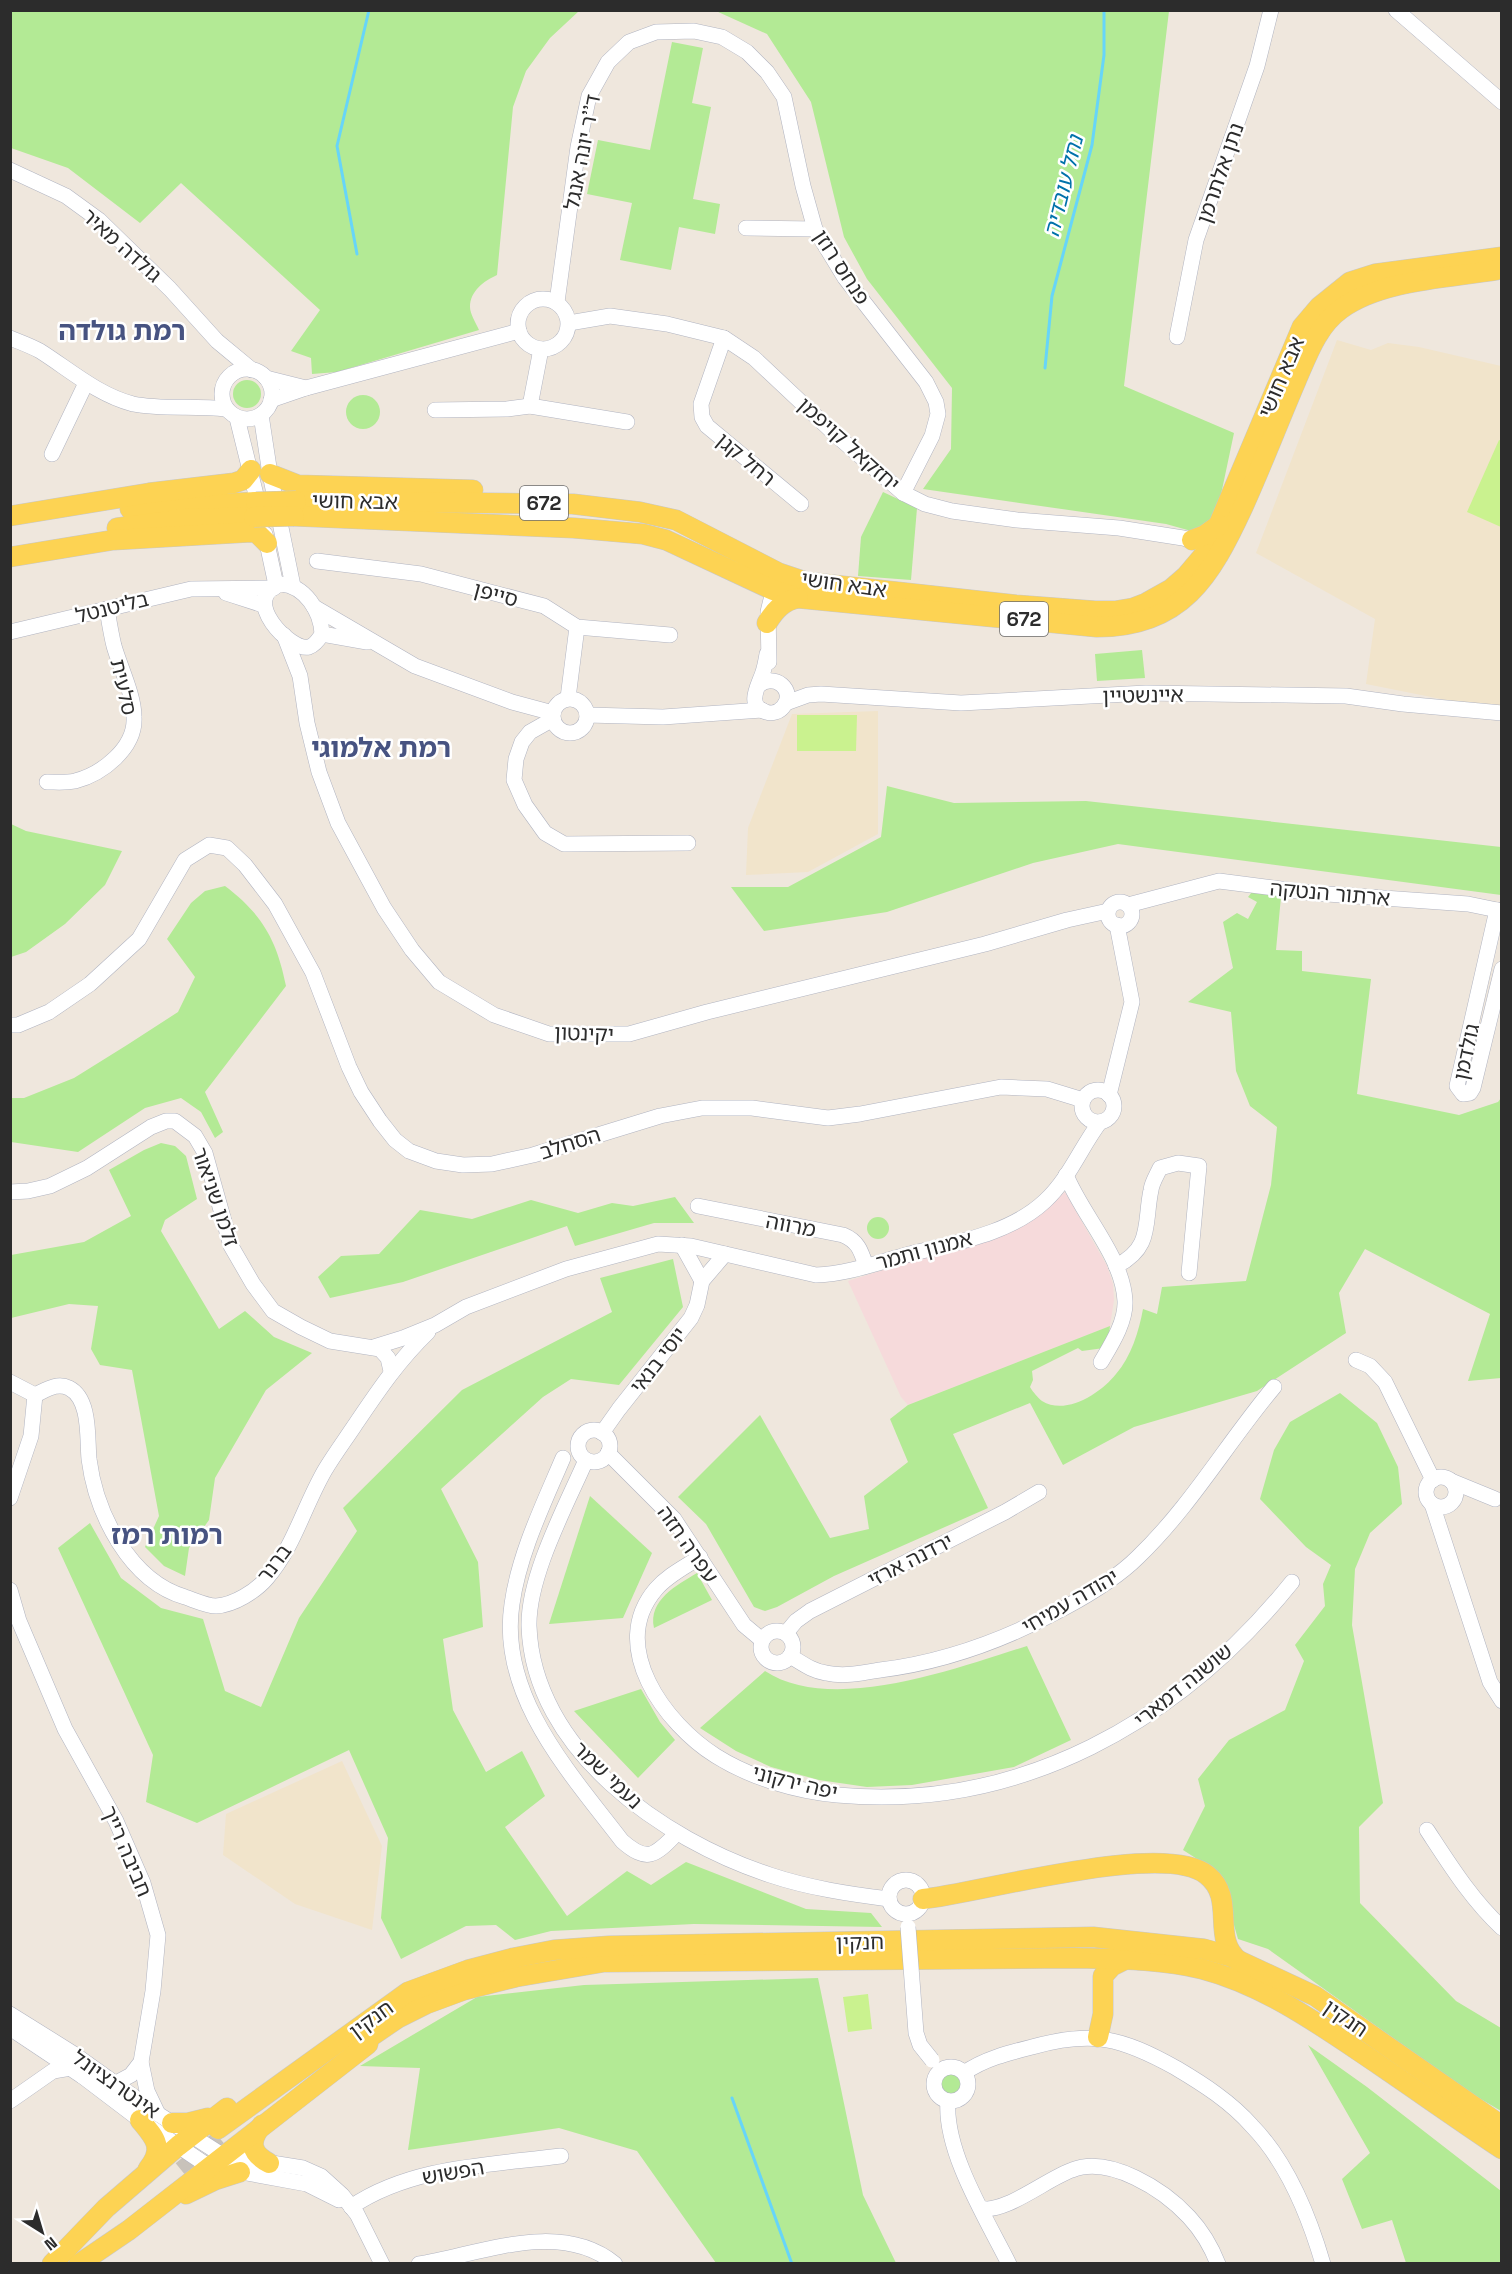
<svg xmlns="http://www.w3.org/2000/svg" width="1512" height="2274" viewBox="0 0 1512 2274" font-family="'Space Grotesk','Noto Sans Hebrew',sans-serif">
<rect width="100%" height="100%" fill="#efe7dd"/>
<!-- education -->
<g fill="#f1e4cb">
<polygon points="1337,340 1371,350 1388,343 1419,347 1501,366 1501,711 1366,684 1375,619 1256,553"/>
<polygon points="878,711 878,834 808,872 746,875 748,828 792,714"/>
<polygon points="342,1761 382,1846 372,1930 295,1904 223,1855 226,1814"/>
</g>
<!-- medical -->
<polygon fill="#f6dadb" points="1065,1192 1107,1266 1113,1284 1114,1300 1110,1326 908,1405 901,1397 848,1281 997,1234 1039,1214"/>
<!-- green -->
<g fill="#b3ea95">
<path d="M11 10H579V11L550 38 526 71 513 107 497 275C484 281 470 291 470 307 470 314 476 323 479 330L337 372 312 374 311 358 291 351 320 310 181 183 140 223 68 168 11 148Z"/>
<polygon points="716,11 1169,11 1124,386 1234,433 1215,523 1202,534 1166,524 923,489 951,449 952,388 867,279 844,237 811,102 767,34"/>
<polygon points="672,42 703,48 692,103 711,107 693,199 720,204 715,234 679,227 671,270 620,260 632,203 587,194 598,140 650,150"/>
<circle cx="247" cy="394" r="14"/>
<circle cx="363" cy="412" r="17"/>
<polygon points="883,492 917,508 911,580 858,576 861,537"/>
<polygon points="1142,650 1145,678 1097,681 1095,654"/>
<polygon points="887,786 954,803 1086,801 1492,846 1501,847 1501,895 1118,844 1033,863 887,912 764,931 731,887 788,887 881,837"/>
<polygon points="11,824 26,831 122,851 105,885 65,924 26,952 11,957"/>
<path d="M225 886C262 914 277 940 286 986L205 1092 223 1132 215 1138 201 1112 181 1098 145 1108 78 1152 11 1142V1098H24L74 1078 127 1045 178 1012 195 977 167 939 191 903 205 891Z"/>
<path d="M1252 892 1281 897 1276 950 1302 951V971L1371 979 1357 1094 1459 1115 1498 1102 1501 1098V1378L1468 1381 1490 1314 1365 1249 1339 1293 1346 1333 1257 1391 1134 1427 1063 1465 1030 1403 953 1434 988 1508 834 1576 777 1607 765 1611 754 1607 706 1524 678 1497 760 1415 830 1538 869 1529 864 1496 908 1462 890 1419 908 1405 1110 1326 1108 1343 1104 1348 1082 1351 1078 1348 1032 1371 1033 1380 1030 1387C1033 1392 1038 1398 1042 1401 1066 1416 1101 1393 1116 1374 1131 1357 1139 1331 1143 1309L1157 1314 1162 1287 1246 1281 1271 1185 1277 1127 1250 1106 1236 1071 1231 1012 1188 1002 1233 968 1223 922 1237 913 1248 919 1257 902 1248 897Z"/>
<polygon points="161,1143 175,1146 186,1156 197,1199 165,1220 161,1231 219,1329 245,1311 274,1337 312,1353 266,1390 215,1478 209,1520 189,1548 185,1576 164,1566 145,1547 159,1516 132,1370 100,1365 91,1349 98,1306 69,1304 11,1318 11,1255 84,1242 131,1216 109,1170 144,1150"/>
<polygon points="675,1197 694,1223 654,1223 575,1246 567,1226 403,1282 330,1298 318,1277 341,1256 379,1254 420,1210 472,1219 531,1200 578,1213 612,1203 633,1206"/>
<circle cx="878" cy="1228" r="11"/>
<polygon points="673,1259 683,1307 619,1385 571,1379 543,1397 441,1489 478,1562 483,1627 443,1639 453,1710 486,1772 522,1751 545,1796 505,1827 567,1916 627,1871 651,1885 686,1862 806,1909 871,1913 882,1927 694,1924 551,1931 515,1940 496,1925 466,1926 401,1959 381,1918 388,1838 349,1750 197,1823 146,1802 153,1755 58,1548 90,1523 121,1578 161,1608 203,1619 225,1691 261,1707 299,1618 357,1531 343,1508 462,1390 612,1312 600,1278"/>
<polygon points="1340,1393 1377,1423 1398,1467 1402,1504 1370,1533 1355,1569 1352,1625 1383,1803 1359,1827 1360,1903 1456,2001 1501,2028 1501,2111 1469,2092 1268,1949 1238,1939 1219,1873 1183,1850 1205,1806 1198,1779 1229,1740 1285,1710 1304,1661 1295,1645 1325,1606 1323,1584 1331,1565 1306,1547 1260,1499 1274,1450 1290,1422"/>
<polygon points="590,1496 652,1553 623,1618 549,1624"/>
<path d="M697 1573 712 1600 654 1628C648 1600 677 1585 697 1573Z"/>
<path d="M1027 1646 1071 1740 1014 1767 912 1785 867 1787 819 1780 771 1767 736 1751 700 1728 765 1671C832 1715 957 1668 1027 1646Z"/>
<polygon points="641,1689 660,1722 675,1740 638,1778 574,1711"/>
<polygon points="818,1978 863,2195 896,2263 716,2263 637,2151 559,2128 408,2150 420,2068 360,2066 477,1997 584,1985"/>
<polygon points="1308,2045 1367,2087 1501,2191 1501,2263 1406,2263 1392,2220 1362,2229 1342,2179 1370,2153"/>
<circle cx="951" cy="2085" r="12"/>
</g>
<!-- pitch -->
<g fill="#caf28f">
<polygon points="1499,440 1502,441 1501,527 1467,512"/>
<polygon points="797,715 857,715 856,751 797,751"/>
<polygon points="868,1994 872,2029 848,2032 843,1997"/>
</g>
<g fill="none" stroke-linecap="round" stroke-linejoin="round">
<!-- stream -->
<g stroke="#67d5f9" stroke-width="3">
<polyline points="357,254 337,146 369,10"/>
<polyline points="1045,368 1052,296 1092,145 1104,55 1104,10"/>
<polyline points="732,2098 792,2264"/>
</g>
<!-- major-tunnel -->
<polyline stroke="#c8c2ba" stroke-width="20" stroke-dasharray="20 10" stroke-linecap="butt" points="182,2171 225,2136"/>
<defs>
<g id="minor">
<polyline points="1396,10 1502,102"/>
<polyline points="10,170 66,196 99,220 170,289 217,341 252,370"/>
<polyline points="746,228 815,229"/>
<circle cx="543" cy="324" r="25"/>
<polyline points="557,302 578,147 589,96 608,62 629,42 656,32 694,31 722,37 747,52 767,72 784,97 803,186 815,229 845,278 926,382 936,402 938,414 932,436 903,493"/>
<polyline points="569,323 610,316 667,324 724,338 754,358 837,436 903,493 925,504 952,511 1017,520 1119,528 1183,538 1201,543"/>
<polyline points="1177,337 1196,240 1257,66 1271,10"/>
<path d="M10 338C20 342 31 346 40 351 70 370 98 395 133 404 163 410 195 405 226 409"/>
<polyline points="724,338 701,404 702,417 707,426 801,504"/>
<circle cx="247" cy="394" r="25"/>
<polyline points="266,378 306,388"/>
<polyline points="271,400 306,388 519,331"/>
<polyline points="530,406 541,349"/>
<polyline points="435,410 507,409 530,406 627,422"/>
<polyline points="261,415 270,474 293,586"/>
<polyline points="237,418 260,511"/>
<polyline points="52,454 86,383"/>
<polyline points="265,534 276,585"/>
<polyline points="317,561 421,574 544,606 577,627 670,635"/>
<path d="M281 584C305 586 321 611 322 634 319 639 315 645 309 647 291 652 238 598 281 584Z"/>
<polyline points="226,593 263,605"/>
<polyline points="314,607 415,666 512,702 553,713"/>
<polyline points="10,632 191,589 274,588"/>
<polyline points="322,634 367,642"/>
<polyline points="284,635 300,676 307,723 319,772 338,823 384,908 412,950 439,982 494,1015 549,1034 629,1034 707,1012 985,944 1067,920 1108,911"/>
<polyline points="769,662 768,612 776,579"/>
<path d="M758 686C774 671 797 691 783 707 779 712 772 714 766 712 745 706 759 685 763 672 765 666 766 660 767 654"/>
<polyline points="568,698 577,627"/>
<circle cx="570" cy="716" r="17"/>
<polyline points="786,703 808,695 821,694 961,703 1146,693 1346,696 1403,704 1502,713"/>
<polyline points="587,715 663,717 762,710"/>
<polyline points="553,719 530,732 522,742 516,759 514,780 525,805 545,833 564,844 688,843"/>
<path d="M47 782C56 782 66 783 75 781 102 774 136 748 134 717 134 695 120 667 114 646 111 634 109 621 107 609"/>
<circle cx="1120" cy="914" r="12"/>
<polyline points="1128,905 1219,881 1313,893 1468,904 1502,911"/>
<polyline points="1497,910 1457,1086 1463,1094 1470,1093 1473,1088 1502,969"/>
<polyline points="10,1025 18,1025 49,1012 90,984 139,939 185,860 209,845 227,848 245,865 275,904 313,973 349,1067 361,1092 380,1121 395,1140 409,1151 436,1161 463,1165 492,1164 533,1155 660,1116 702,1108 752,1108 828,1118 860,1114 1001,1087 1047,1089 1083,1100"/>
<circle cx="1098" cy="1106" r="16"/>
<polyline points="1109,1095 1132,1002 1117,925"/>
<path d="M1066 1175C1082 1215 1123 1257 1125 1301 1126 1322 1111 1345 1101 1362"/>
<polyline points="10,1192 28,1191 50,1186 87,1168 151,1127 166,1121 175,1121 195,1136 205,1153 231,1246 253,1284 273,1311 301,1327 330,1341 380,1349 388,1358 391,1371"/>
<path d="M698 1206 843 1235C858 1241 861 1251 866 1266"/>
<polyline points="682,1245 702,1281"/>
<path d="M1116 1266C1153 1248 1144 1223 1151 1190 1152 1182 1157 1175 1160 1168L1178 1163 1199 1166 1189 1273"/>
<path d="M374 1347 403 1338 435 1325 466 1307 566 1269 658 1244 691 1246 816 1275C847 1274 877 1263 906 1255 952 1243 1009 1235 1045 1201 1069 1179 1081 1147 1100 1122"/>
<polyline points="1356,1360 1370,1366 1385,1382 1433,1480"/>
<polyline points="10,1382 35,1395"/>
<path d="M35 1395C46 1390 57 1382 69 1388 91 1399 87 1439 89 1459 96 1514 130 1581 185 1597 194 1600 207 1606 216 1606 234 1605 256 1591 267 1578 294 1547 304 1506 325 1470 334 1455 345 1440 355 1425 378 1391 398 1361 428 1332"/>
<circle cx="594" cy="1446" r="16"/>
<polyline points="602,1433 619,1409 691,1318 697,1305 702,1281 725,1254"/>
<polyline points="608,1453 674,1519 744,1625 762,1640"/>
<path d="M563 1458C543 1505 519 1554 512 1604 498 1696 571 1774 622 1841 647 1863 655 1856 676 1834"/>
<path d="M586 1460C566 1506 528 1576 529 1626 533 1750 663 1840 770 1875 809 1888 849 1894 889 1899"/>
<circle cx="1441" cy="1492" r="15"/>
<polyline points="1451,1481 1495,1499"/>
<polyline points="10,1498 31,1436 35,1395"/>
<polyline points="1432,1504 1490,1682 1502,1701"/>
<path d="M700 1557C685 1567 668 1575 656 1589 607 1646 665 1724 716 1756 751 1778 796 1791 837 1795 1020 1812 1180 1721 1292 1582"/>
<polyline points="10,1590 19,1621 65,1729 116,1821 143,1883 158,1935 153,1991 141,2062 131,2075 116,2083 104,2083 82,2076"/>
<circle cx="777" cy="1647" r="16"/>
<polyline points="786,1633 796,1621 810,1611 1005,1512 1039,1492"/>
<path d="M790 1656C802 1663 812 1671 826 1673 844 1677 863 1673 880 1670 946 1662 1005 1640 1064 1608 1090 1594 1117 1578 1138 1557 1191 1506 1227 1443 1274 1387"/>
<path d="M1427 1830C1450 1865 1471 1899 1502 1928"/>
<circle cx="906" cy="1897" r="17"/>
<polyline points="10,2014 74,2054 158,2114 222,2155 303,2168 321,2176 342,2195 357,2214 382,2264"/>
<polyline points="10,2028 82,2076 140,2120 208,2166 307,2184 339,2200"/>
<polyline points="141,2062 147,2091 157,2112"/>
<circle cx="951" cy="2084" r="17"/>
<path d="M964 2073C984 2059 1008 2053 1032 2047 1093 2030 1122 2038 1176 2068 1203 2084 1231 2102 1252 2126 1287 2162 1309 2216 1323 2264"/>
<polyline points="10,2101 53,2071 71,2068"/>
<path d="M948 2101C944 2151 986 2218 1009 2264"/>
<path d="M351 2207C411 2166 491 2165 561 2156"/>
<path d="M981 2208C1003 2215 1048 2178 1072 2170 1110 2155 1164 2190 1189 2217 1202 2231 1211 2246 1218 2264"/>
<path d="M419 2264C481 2254 560 2219 615 2264"/>
</g>
<g id="major">
<polyline points="270,474 298,485 473,490"/>
<polyline points="296,501 573,504 640,512 676,520 779,573 806,582 1016,605 1095,611 1115,611 1133,608 1146,603 1171,589 1186,576 1208,550 1302,327 1319,307 1350,282 1375,274 1502,257"/>
<polyline points="130,509 256,502"/>
<polyline points="10,516 149,493 234,483 243,480 251,470"/>
<path d="M294 516 574 528 643 534 666 540 773 590 798 598 1097 627C1182 627 1211 576 1243 507 1262 465 1278 423 1296 381 1307 356 1317 326 1341 309 1381 280 1448 278 1497 270"/>
<polyline points="117,528 185,519 254,517"/>
<polyline points="1192,540 1205,535 1219,525"/>
<polyline points="10,557 113,540 251,532 257,533 267,543"/>
<path d="M767 623C775 610 783 601 798 598"/>
<path d="M923 1899C981 1893 1164 1840 1207 1875 1237 1899 1210 1938 1239 1961"/>
<polyline points="1098,2037 1103,2014 1103,1976 1112,1966 1126,1959"/>
<path d="M354 2048 398 2018 426 2004 464 1990 516 1977 604 1962 1075 1958C1117 1959 1161 1959 1202 1969 1267 1986 1323 2027 1378 2064 1419 2092 1460 2121 1502 2149"/>
<path d="M140 2120C155 2138 165 2148 148 2169"/>
<polyline points="172,2123 188,2123 208,2118"/>
<path d="M262 2125C249 2141 250 2153 269 2163"/>
<polyline points="218,2129 408,1992 468,1970 513,1958 554,1950 609,1946 1093,1937 1204,1949 1229,1956 1315,1996 1502,2126"/>
<polyline points="186,2194 215,2180 240,2172"/>
<polyline points="52,2264 106,2208 178,2146 227,2108"/>
<polyline points="79,2264 129,2230 368,2044"/>
</g>
</defs>
<!-- minor casing -->
<use href="#minor" stroke="#b1b4c1" stroke-width="16"/>
<!-- major casing -->
<use href="#major" stroke="#c8c8c8" stroke-width="21"/>
<!-- minor -->
<use href="#minor" stroke="#fff" stroke-width="15"/>
<!-- major -->
<use href="#major" stroke="#fdd353" stroke-width="20"/>
<defs>
<polyline id="minor-bridge" points="908,1927 916,2033 920,2045 932,2060"/>
<g id="major-bridge">
<polyline points="256,502 296,501"/>
<polyline points="254,517 294,516"/>
</g>
</defs>
<!-- minor-bridge casing -->
<use href="#minor-bridge" stroke="#b1b4c1" stroke-width="16" stroke-linecap="butt"/>
<!-- major-bridge casing -->
<use href="#major-bridge" stroke="#c8c8c8" stroke-width="21" stroke-linecap="butt"/>
<!-- minor-bridge -->
<use href="#minor-bridge" stroke="#fff" stroke-width="15"/>
<!-- major-bridge -->
<use href="#major-bridge" stroke="#fdd353" stroke-width="20"/>
</g>
<g text-anchor="middle" dominant-baseline="central" stroke-width="5" stroke-linejoin="round" paint-order="stroke">
<!-- shield labels -->
<g fill="#fff" stroke="#6b6b6b" stroke-width="1.5">
<rect x="520" y="486" width="48" height="34" rx="4.5"/>
<rect x="1000" y="602" width="48" height="34" rx="4.5"/>
</g>
<g font-size="20" font-weight="bold" fill="#2c2c2c">
<text x="544" y="503">672</text>
<text x="1024" y="619">672</text>
</g>
<!-- street labels -->
<g font-size="21" fill="#2c2c2c" stroke="#fff">
<text transform="translate(582 152) rotate(-79)">ד''ר יונה אנגל</text>
<text transform="translate(1220 173) rotate(-71)">נתן אלתרמן</text>
<text transform="translate(122 245) rotate(42)">גולדה מאיר</text>
<text transform="translate(842 267) rotate(57)">פנחס רוזן</text>
<text transform="translate(1281 377) rotate(-67)">אבא חושי</text>
<text transform="translate(849 444) rotate(42)">יחזקאל קויפמן</text>
<text transform="translate(746 459) rotate(40)">רחל קגן</text>
<text transform="translate(355 501) rotate(1)">אבא חושי</text>
<text transform="translate(844 584) rotate(8)">אבא חושי</text>
<text transform="translate(496 594) rotate(15)">סייפן</text>
<text transform="translate(112 607) rotate(-14)">בליטנטל</text>
<text transform="translate(124 687) rotate(77)">סלעית</text>
<text transform="translate(1143 695) rotate(-1)">איינשטיין</text>
<text transform="translate(1330 893) rotate(5)">ארתור הנטקה</text>
<text transform="translate(584 1033) rotate(2)">יקינטון</text>
<text transform="translate(1466 1052) rotate(-78)">גולדמן</text>
<text transform="translate(570 1143) rotate(-18)">הסחלב</text>
<text transform="translate(216 1197) rotate(71)">זלמן שניאור</text>
<text transform="translate(791 1225) rotate(11)">מרווה</text>
<text transform="translate(924 1250) rotate(-15)">אמנון ותמר</text>
<text transform="translate(658 1360) rotate(-52)">יוסי בנאי</text>
<text transform="translate(688 1544) rotate(55)">עפרה חזה</text>
<text transform="translate(910 1560) rotate(-27)">ירדנה ארזי</text>
<text transform="translate(274 1563) rotate(-53)">ברנר</text>
<text transform="translate(1070 1601) rotate(-30)">יהודה עמיחי</text>
<text transform="translate(1183 1685) rotate(-39)">שושנה דמארי</text>
<text transform="translate(608 1775) rotate(44)">נעמי שמר</text>
<text transform="translate(795 1782) rotate(14)">יפה ירקוני</text>
<text transform="translate(127 1851) rotate(67)">חביבה רייך</text>
<text transform="translate(860 1942) rotate(-1)">חנקין</text>
<text transform="translate(1346 2018) rotate(35)">חנקין</text>
<text transform="translate(371 2019) rotate(-36)">חנקין</text>
<text transform="translate(116 2084) rotate(35)">אינטרנציונל</text>
<text transform="translate(453 2172) rotate(-10)">הפשוש</text>
</g>
<!-- water labels -->
<g font-size="22" font-style="italic" fill="#0172aa" stroke="#fff">
<text transform="translate(1063 186) rotate(-76)">נחל עובדיה</text>
</g>
<!-- district labels -->
<g font-size="27" font-weight="bold" fill="#475381" stroke="#fff">
<text x="122" y="330">רמת גולדה</text>
<text x="381" y="747">רמת אלמוגי</text>
<text x="167" y="1534">רמות רמז</text>
</g>
</g>
<!-- border -->
<rect width="1512" height="2274" fill="none" stroke="#2c2c2c" stroke-width="24"/>
<!-- north arrow -->
<g transform="translate(42 2232) rotate(143)" stroke="#ffffff" stroke-width="4.5" paint-order="stroke">
<path d="M0-4.5L10 22L0 15L-10 22Z" fill="#2c2c2c"/>
<text y="-9" font-size="16" font-weight="bold" text-anchor="middle" fill="#2c2c2c">N</text>
</g>
</svg>
